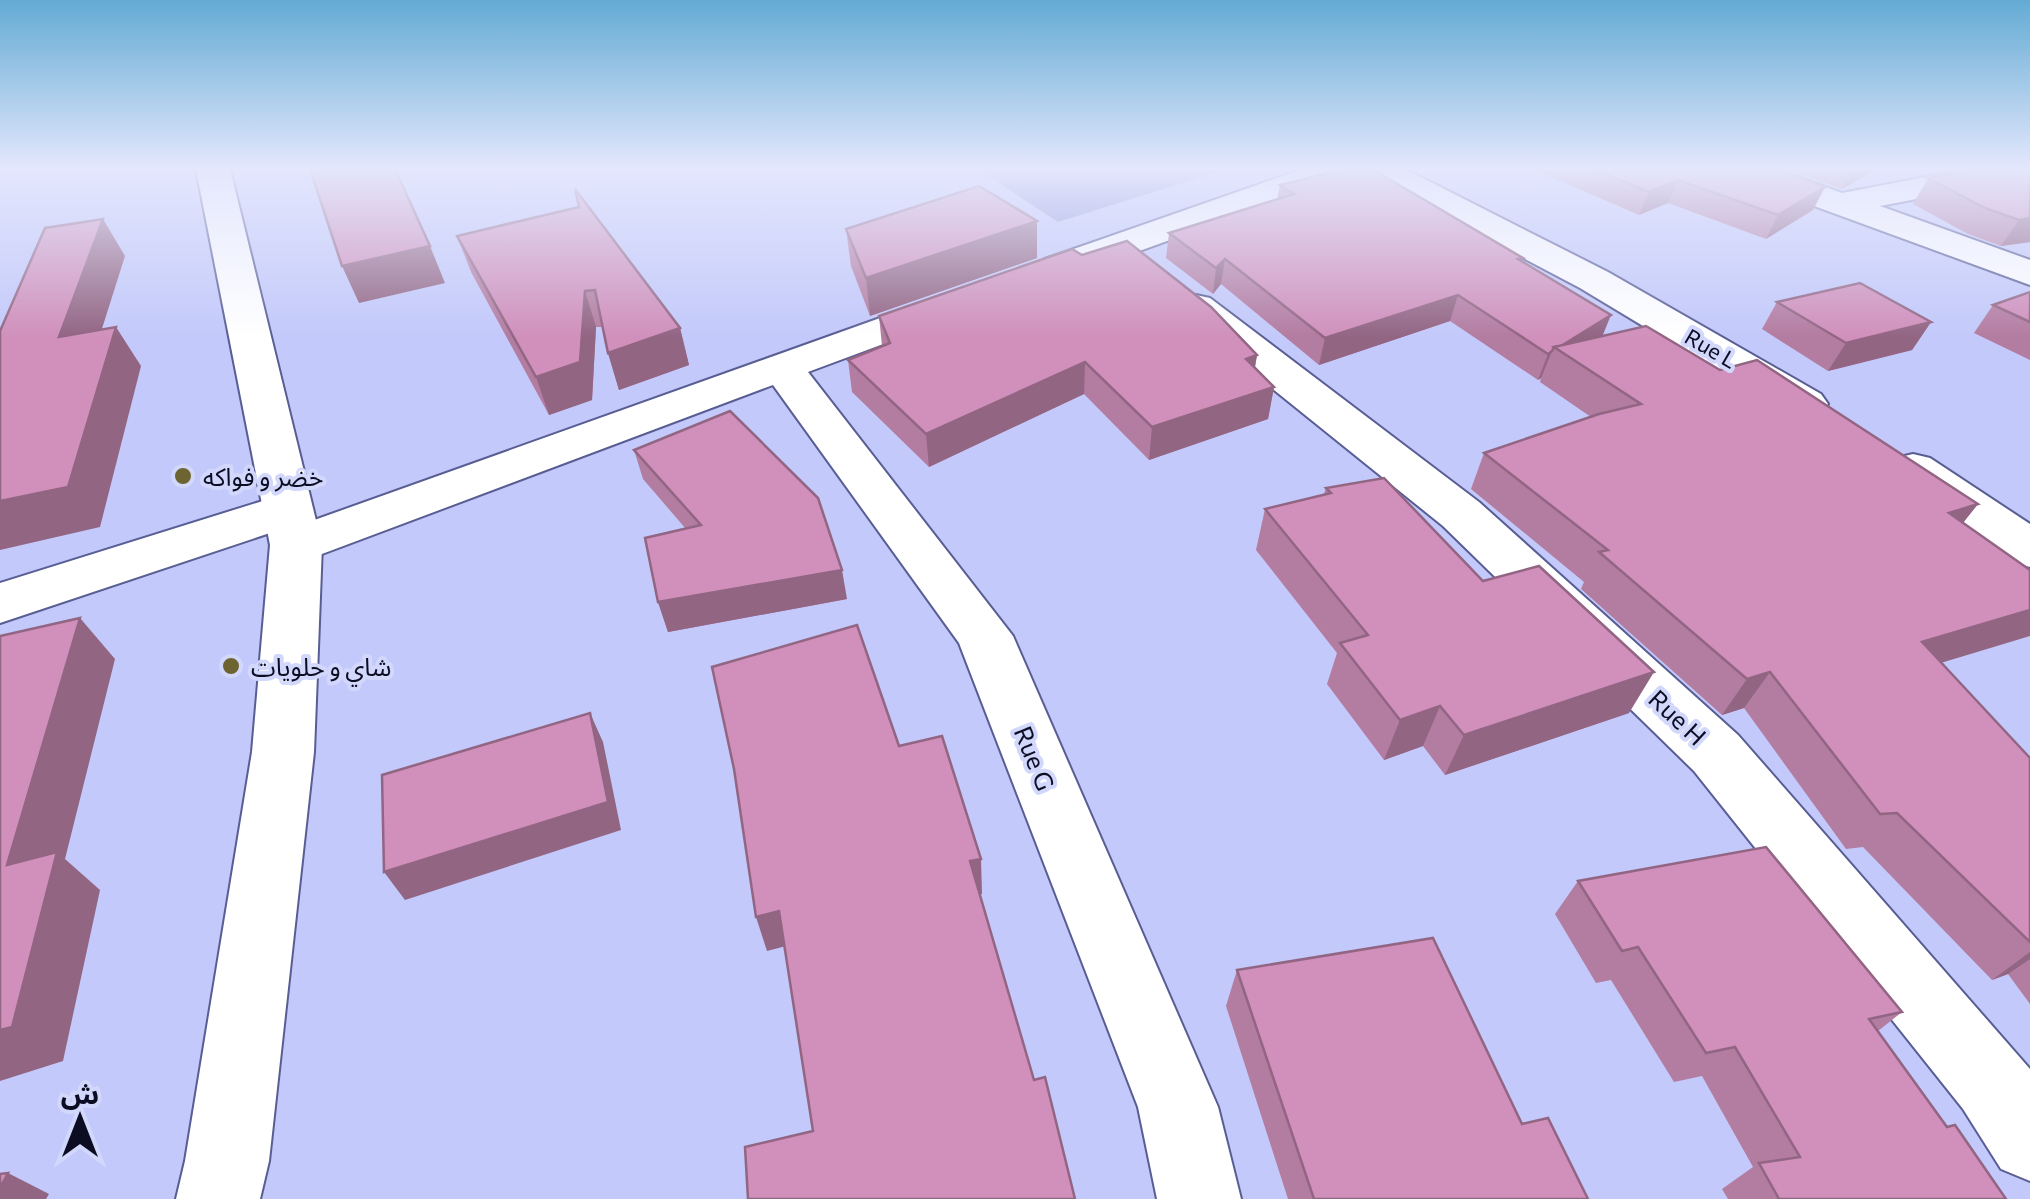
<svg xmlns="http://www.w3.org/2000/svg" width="2030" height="1199" viewBox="0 0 2030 1199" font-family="Commissioner,'Noto Sans Arabic',sans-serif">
<rect width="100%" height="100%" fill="#c3c9fa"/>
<!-- green -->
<polygon fill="#8f96d7" points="978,169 1227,169 1058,222"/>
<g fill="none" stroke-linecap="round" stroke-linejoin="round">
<defs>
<g id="minor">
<polygon points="1303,169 1352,169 1347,176 1073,275 1059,279 1045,275 1040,267 1045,259"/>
<polygon points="1362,169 1405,169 1608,272 1821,394 1828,404 1821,414 1805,418 1789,414 1580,288 1367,176"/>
<polygon points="1727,169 1776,169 1842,193 1967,169 2030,169 2030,177 2021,179 1880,206 2030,260 2030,285 1732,176"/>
<polygon points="950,293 964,296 970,305 964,314 808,372 1013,636 1218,1107 1241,1199 1157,1199 1138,1107 959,643 773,385 314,557 296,563 278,557 270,545 278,533"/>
<polygon points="1196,295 1210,298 1479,502 1738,735 2030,1069 2030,1181 2001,1169 1963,1109 1694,771 1443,526 1182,316 1176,307 1182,298"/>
<polygon points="1913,454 1930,458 2030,524 2030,567 2011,562 1896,480 1889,469 1896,458"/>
<polygon points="288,493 306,497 313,509 306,521 0,623 0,583"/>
</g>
<polygon id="major" points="196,169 230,169 322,545 314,752 269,1161 260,1199 176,1199 185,1161 252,752 270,545"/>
</defs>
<!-- minor casing -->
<use href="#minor" stroke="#585d93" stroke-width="4"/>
<!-- major casing -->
<use href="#major" stroke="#585d93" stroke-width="4"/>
<!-- minor -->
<use href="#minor" fill="#fff" fill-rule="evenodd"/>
<!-- major -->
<use href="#major" fill="#fff" fill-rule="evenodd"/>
</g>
<!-- wall -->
<g fill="#b37ca1">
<polygon points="1533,169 1776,169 1813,210 1766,239 1668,203 1639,215"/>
<polygon points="1787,169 1877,169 1842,189"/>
<polygon points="2030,169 2030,242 2001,246 1968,234 1913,204 1928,178"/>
<polygon points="1280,185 1522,262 1602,336 1720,370 1978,504 1963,523 1941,663 2030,758 2030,1004 2008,974 1992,980 1863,847 1846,849 1744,708 1722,715 1581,589 1584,582 1471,489 1484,453 1591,417 1540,382 1541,378 1538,380 1450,321 1319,365 1221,284 1213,294 1166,258 1169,233 1277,199"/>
<polygon points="579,207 680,328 689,365 619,390 608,353 603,327 596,327 592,400 549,415 471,272 457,236"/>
<polygon points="1037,221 1037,258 870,316 851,266 846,229"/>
<polygon points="2030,292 2030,360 1974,333 1993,305"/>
<polygon points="1777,302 1931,322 1912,350 1828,371 1762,329"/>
<polygon points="879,316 1257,355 1255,368 1274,387 1268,419 1149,460 1084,394 929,467 852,392 848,360 882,346"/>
<polygon points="634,450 847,599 668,632 658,602 686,529 643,479"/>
<polygon points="1326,488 1483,581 1629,713 1445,775 1423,746 1384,760 1327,684 1337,653 1256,550 1265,509 1324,494"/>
<polygon points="1578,881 1902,1012 1878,1031 1947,1127 2006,1199 1728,1199 1722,1189 1753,1167 1702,1076 1674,1082 1611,980 1596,983 1555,914"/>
<polygon points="1237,970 1522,1124 1588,1199 1288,1199 1226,1006"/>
</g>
<!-- shaded-wall -->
<g fill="#926583">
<polygon points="1853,169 1877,169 1842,189"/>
<polygon points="1678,180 1668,203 1639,215 1649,192"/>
<polygon points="1825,187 1813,210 1766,239 1778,215"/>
<polygon points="2030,218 2030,242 2001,246 2019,220"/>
<polygon points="103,219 125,256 87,376 59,337"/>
<polygon points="1037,221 1037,258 870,316 866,278"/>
<polygon points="430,246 445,283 359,303 342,266"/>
<polygon points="1225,259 1221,284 1213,294 1216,268"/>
<polygon points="585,291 596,327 592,400 549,415 536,377"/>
<polygon points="1458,295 1450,321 1319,365 1325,338"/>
<polygon points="1611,315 1600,342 1556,349"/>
<polygon points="1931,322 1912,350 1828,371 1846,343"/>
<polygon points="116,327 141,366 100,527 0,550 0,501"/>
<polygon points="680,328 689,365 619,390 608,353"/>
<polygon points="1552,351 1541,378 1538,380 1548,354"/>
<polygon points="1257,355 1251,387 1246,359"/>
<polygon points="1085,362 1084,394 929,467 926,434"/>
<polygon points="1274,387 1268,419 1149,460 1152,427"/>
<polygon points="1978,504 1949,540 1949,513"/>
<polygon points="842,570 847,599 668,632 658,602"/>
<polygon points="2030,610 2030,636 1891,678 1922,642"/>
<polygon points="80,618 115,659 65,859 100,890 63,1061 0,1081 0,1030 7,865"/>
<polygon points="1654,672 1629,713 1445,775 1464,735"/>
<polygon points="1770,672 1744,708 1722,715 1747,679"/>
<polygon points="1440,706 1423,746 1384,760 1400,720"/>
<polygon points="590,713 603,742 621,830 405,900 384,872"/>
<polygon points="981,859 982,894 972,897 970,861"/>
<polygon points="779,911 790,945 767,951 756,917"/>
<polygon points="2030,952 2030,959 2008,974 1992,980"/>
<polygon points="8,1173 49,1194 46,1199 0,1199 0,1188"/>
</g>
<!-- building -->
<g fill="#d090bb" stroke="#926583" stroke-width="2.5">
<polygon points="310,169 395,169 430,246 342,266"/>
<polygon points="1345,169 1372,169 1523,258 1518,259 1611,315 1561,346 1554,347 1552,351 1548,354 1458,295 1325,338 1225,259 1216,268 1169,233 1294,194 1280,185"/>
<polygon points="1594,169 1776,169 1825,187 1778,215 1678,180 1649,192"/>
<polygon points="1977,169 2030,169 2030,218 2019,220 1985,208 1928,178"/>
<polygon points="979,186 1037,221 866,278 846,229"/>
<polygon points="575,189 680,328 608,353 595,290 585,291 580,362 536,377 457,236 579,207"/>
<polygon points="103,219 59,337 116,327 68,487 0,501 0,331 45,228"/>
<polygon points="1127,241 1211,307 1257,355 1246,359 1274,387 1152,427 1085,362 926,434 848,360 890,343 879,316 1072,249 1082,255"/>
<polygon points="1860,283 1931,322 1846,343 1777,302"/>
<polygon points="2030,292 2030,322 1993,305"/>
<polygon points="1646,326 1720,370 1757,360 1978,504 1949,513 2030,570 2030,610 1922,642 2030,758 2030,942 1897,813 1880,814 1770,672 1747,679 1599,552 1608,550 1484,453 1599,414 1641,404 1554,347"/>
<polygon points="730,411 818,498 842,570 658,602 645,538 701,525 634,450"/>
<polygon points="1384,478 1483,581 1539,566 1654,672 1464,735 1440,706 1400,720 1340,643 1368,635 1265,509 1331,493 1326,488"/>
<polygon points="80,618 7,865 57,852 12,1027 0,1030 0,636"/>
<polygon points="857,625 899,746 942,736 981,859 970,861 1034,1080 1045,1077 1075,1199 748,1199 745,1147 813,1131 779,911 756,917 734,769 712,667"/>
<polygon points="590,713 608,802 384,872 382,775"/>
<polygon points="1766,847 1902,1012 1869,1019 1947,1127 1955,1125 2006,1199 1779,1199 1759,1163 1800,1157 1735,1047 1706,1053 1638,947 1622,951 1578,881"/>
<polygon points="1433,938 1522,1124 1548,1118 1588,1199 1314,1199 1237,970"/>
<polygon points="8,1173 0,1188 0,1174"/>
</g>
<!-- sky -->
<linearGradient id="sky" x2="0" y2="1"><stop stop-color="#63abd4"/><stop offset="0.5" stop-color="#e4e7fd"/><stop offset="1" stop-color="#e4e7fd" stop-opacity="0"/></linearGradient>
<rect width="2030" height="337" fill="url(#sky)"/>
<!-- markers -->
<g fill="#6d6431" stroke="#d2d7fc" stroke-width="4">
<circle cx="183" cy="476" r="10"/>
<circle cx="231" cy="666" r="10"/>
</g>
<g text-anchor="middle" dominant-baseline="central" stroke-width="8" stroke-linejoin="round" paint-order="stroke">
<!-- far-street labels -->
<g font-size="22" fill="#0c0d22" stroke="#d2d7fc">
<text transform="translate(1711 348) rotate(30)">Rue L</text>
</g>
<!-- poi labels -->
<g font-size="25" fill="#0c0d22" stroke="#d2d7fc" text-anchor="start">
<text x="203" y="476">خضر و فواكه</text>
<text x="251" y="666">شاي و حلويات</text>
</g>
<!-- street labels -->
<g font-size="25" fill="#0c0d22" stroke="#d2d7fc">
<text transform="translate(1678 717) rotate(43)">Rue H</text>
<text transform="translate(1035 758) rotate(68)">Rue G</text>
</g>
</g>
<!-- north arrow -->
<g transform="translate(80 1119)" stroke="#d2d7fc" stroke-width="8" paint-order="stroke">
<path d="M0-8L18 38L0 25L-18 38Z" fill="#0c0d22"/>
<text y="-15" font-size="28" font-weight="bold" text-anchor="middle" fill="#0c0d22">ش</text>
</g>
</svg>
